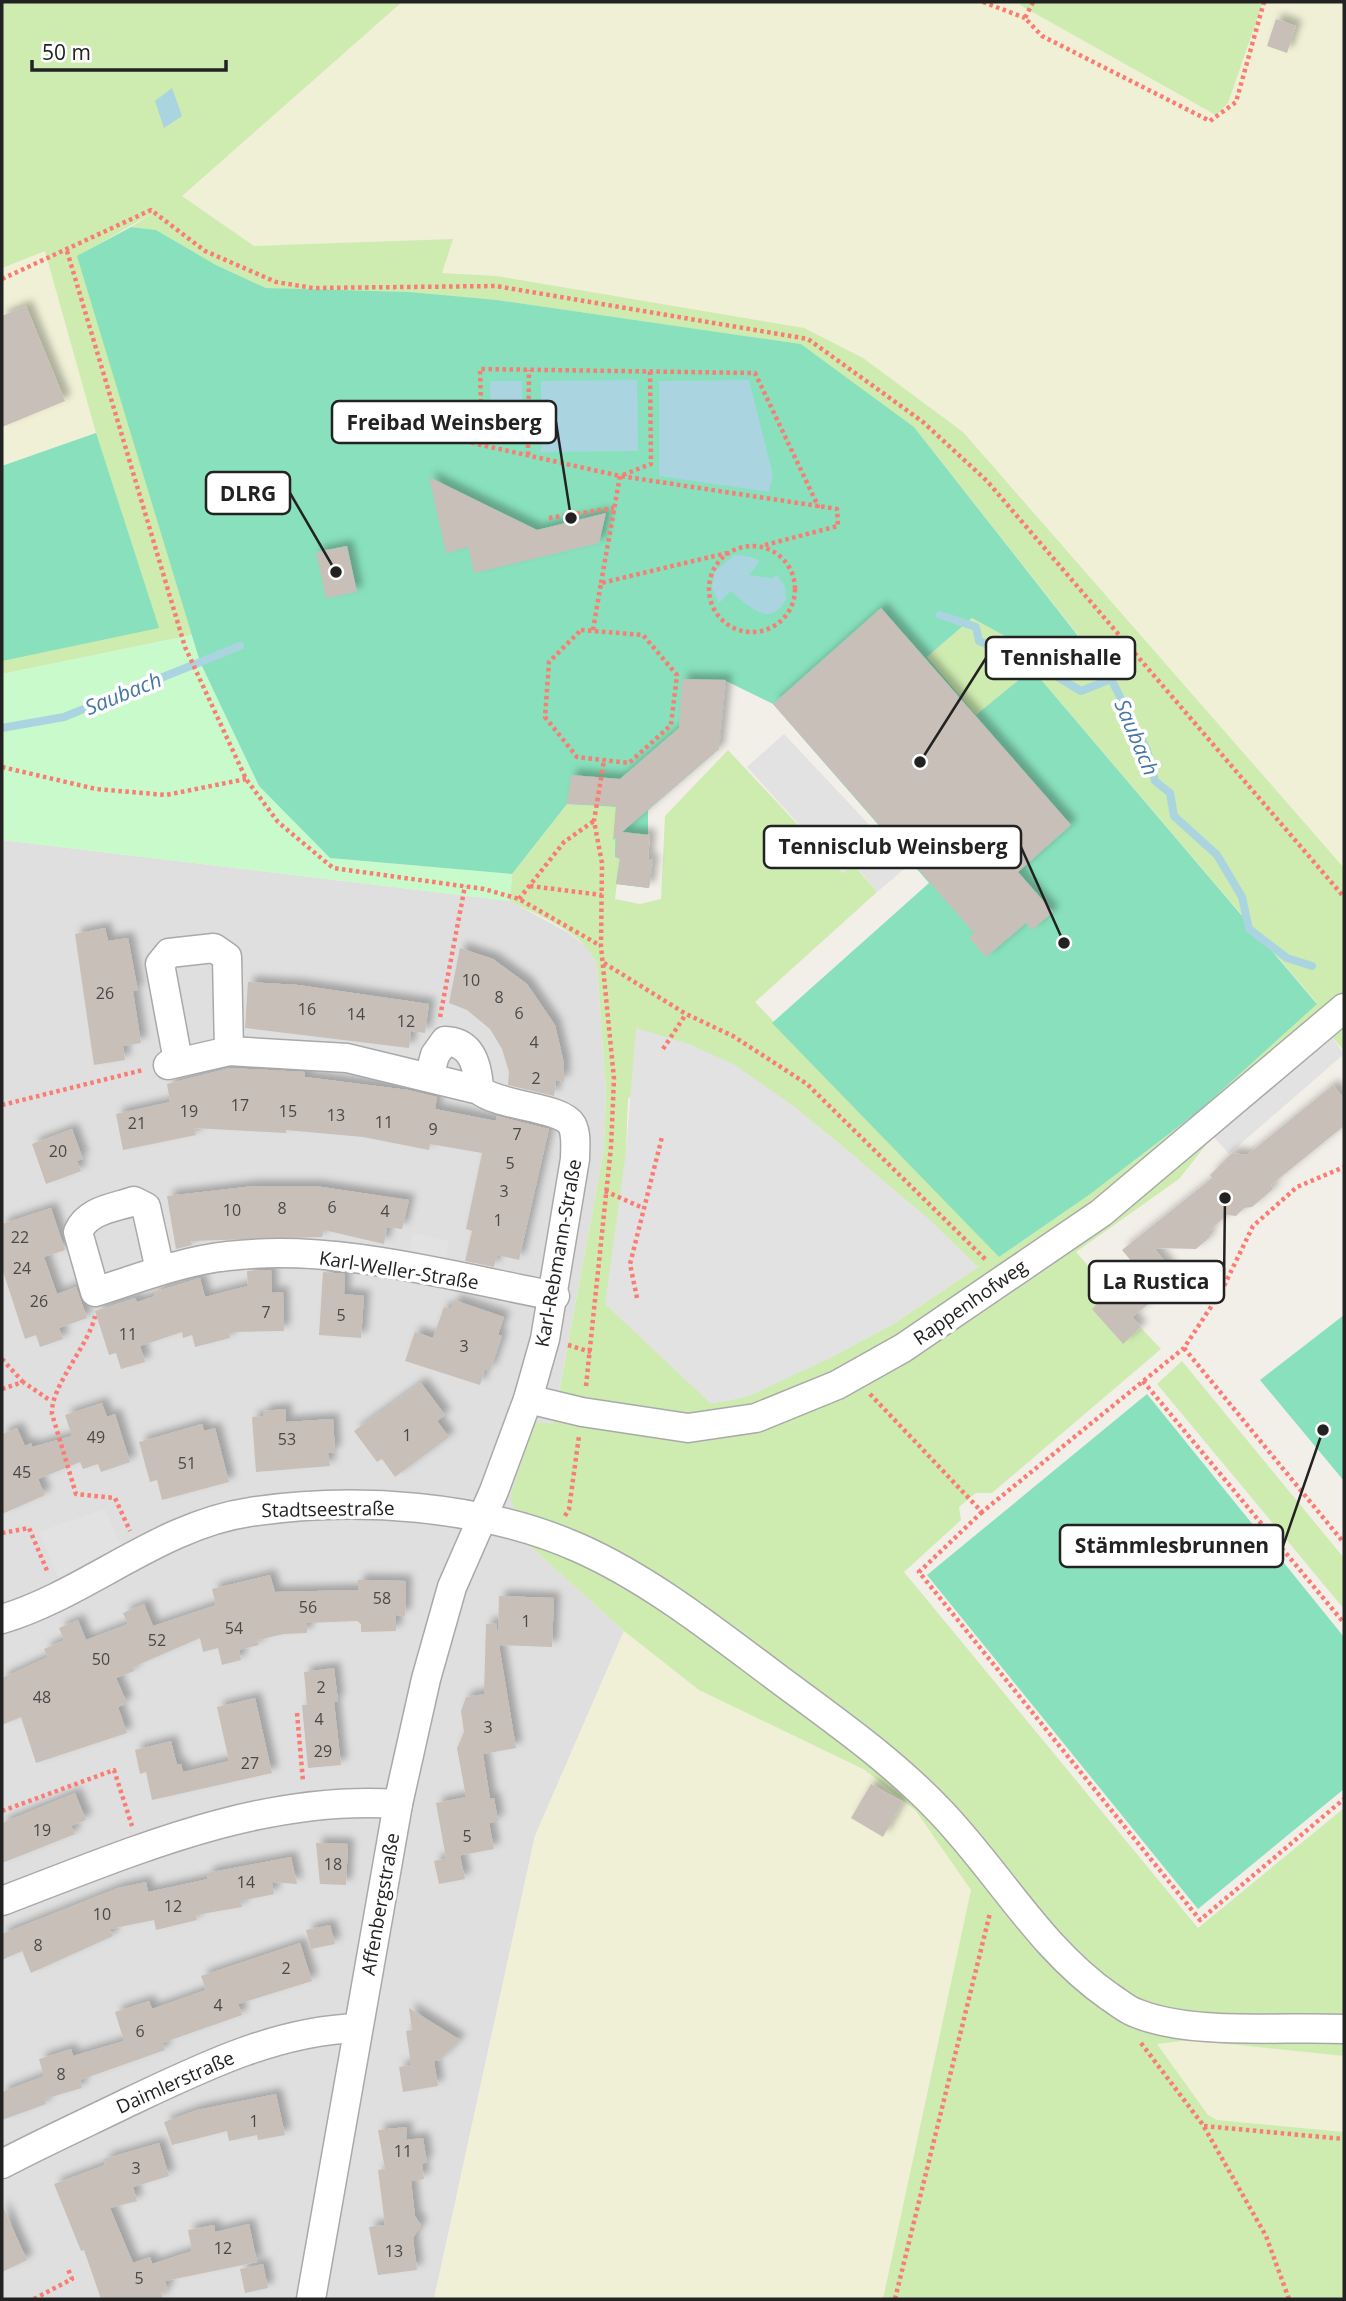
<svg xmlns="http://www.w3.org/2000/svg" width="1346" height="2301" viewBox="0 0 1346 2301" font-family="'Open Sans',sans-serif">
<defs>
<filter id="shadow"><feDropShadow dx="6" dy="-6" stdDeviation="3.5" flood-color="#0004"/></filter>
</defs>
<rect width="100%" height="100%" fill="#f2efe9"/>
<!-- residential -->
<polygon fill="#e0dfdf" points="2,840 510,901 567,932 591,950 597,965 606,1092 604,1150 530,1546 624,1631 535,1836 434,2299 2,2299"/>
<!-- farmland -->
<g fill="#eff0d5">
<polygon points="402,2 1021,2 1020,5 1216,115 1228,103 1263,2 1344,2 1344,868 963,432 863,358 804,328 496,276 441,273 452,239 254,246 182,195"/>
<polygon points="45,250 96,433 2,466 2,268"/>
<polygon points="624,1631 699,1690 865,1770 916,1811 971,1890 883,2299 434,2299 535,1836"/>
<polygon points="1190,2040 1344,2056 1344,2132 1217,2120 1208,2115 1156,2044"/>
</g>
<!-- grass -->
<g fill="#ceebb0" fill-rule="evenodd">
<path d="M2 2H402L182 196 254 246 453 239 442 273 496 276 804 328 863 358 963 432 1344 868V1051L1331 1035 1213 1136 1179 1179 1076 1252 1111 1292 1093 1309 1122 1343 1141 1328 1161 1349 992 1493H976L959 1507 961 1520 904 1572 1198 1928 1344 1808V2056L1190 2040 1157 2044 1208 2115 1217 2120 1344 2132V2299H883L971 1890 916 1811 865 1770 699 1690 624 1631 530 1546 510 1497 535 1422 553 1424 604 1150 606 1092 597 965C585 932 540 917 510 901L512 874 567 804 616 807V858H620L615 899 640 904 661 899 665 816 728 750 843 873 853 864 877 892 755 1002 999 1257 1089 1195 1199 1111 1317 1003 1032 669 976 716 927 657 972 618 1047 659 1079 636 914 427 801 344 497 300 266 288 216 265 156 230 131 227 158 210 78 256 192 635 2 674V466L96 433 45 251 2 268ZM689 1044C800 1096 887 1187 978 1267L893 1324 826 1360 626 1151 628 1099Z"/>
<polygon points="1021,2 1263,2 1228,103 1216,115 1020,5"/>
<polygon points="1182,1361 1344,1558 1344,1609 1157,1384"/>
</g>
<!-- park -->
<polygon fill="#c8facb" points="192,635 200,662 259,786 330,858 512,874 510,901 2,840 2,674"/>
<!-- pitch -->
<g fill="#88e0bc">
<polygon points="131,227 156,230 216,265 266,288 408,292 497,300 801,344 914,427 1079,637 1047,659 972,618 927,657 976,715 1032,669 1317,1004 1199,1111 1089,1195 999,1257 772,1023 929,883 773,704 726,681 719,749 648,810 648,859 653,860 649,888 616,884 620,859 615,857 616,807 567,804 512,874 330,858 259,786 200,662 77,256"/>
<polygon points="96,433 159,628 2,661 2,466"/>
<polygon points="1344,1315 1344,1481 1260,1380"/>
<polygon points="1147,1394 1344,1637 1344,1789 1198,1909 927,1575"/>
</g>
<!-- parking -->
<g fill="#e2e2e2">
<polygon points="784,734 908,866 877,892 854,864 843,873 747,767"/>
<polygon points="636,1028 689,1044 735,1065 795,1107 928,1218 978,1267 893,1324 826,1360 747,1397 711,1404 605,1304 626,1151"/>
<polygon points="1330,1034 1344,1054 1229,1154 1213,1136"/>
<polygon points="413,1233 449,1241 445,1262 408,1254"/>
<polygon points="105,1509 123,1549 61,1584 39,1532"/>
</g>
<!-- water -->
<g fill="#aad4df">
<polygon points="172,88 182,116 164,128 155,101"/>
<polygon points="637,380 638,451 541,452 541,381"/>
<polygon points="749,380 773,475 769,492 659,476 659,381"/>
<polygon points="490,381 522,381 522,424 491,425"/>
<path d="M735 555 752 557 760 561 749 575 772 578 777 575 785 586 786 599C771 630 747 605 731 591L719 603 712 588 715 571Z"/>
</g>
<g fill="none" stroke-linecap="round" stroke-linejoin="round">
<!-- stream -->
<g stroke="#aad4df" stroke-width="8">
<polyline points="940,615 976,627 979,641 1039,666 1081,691 1111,679 1147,750 1155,781 1170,793 1174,816 1217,855 1242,897 1249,929 1287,958 1312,966"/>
<polyline points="2,728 64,717 240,646"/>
</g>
</g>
<!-- building -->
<g fill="#c7bfb8" filter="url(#shadow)">
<polygon points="1276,19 1296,26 1287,53 1267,46"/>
<polygon points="26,306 65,401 2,427 2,316"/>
<polygon points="429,477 537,530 606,513 599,543 474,573 468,547 446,553"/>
<polygon points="347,546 357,592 326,598 316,552"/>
<polygon points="881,608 1071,825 1018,872 1053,912 1032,930 1026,923 986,957 969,938 974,933 773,704"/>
<polygon points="682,679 726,680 719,749 622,832 650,835 648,859 653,860 649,888 616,884 620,858 615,857 617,837 613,840 616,806 567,804 571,775 620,779 679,728"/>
<polygon points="105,928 108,941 128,938 138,991 133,991 141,1043 123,1046 125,1060 94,1065 75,934"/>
<polygon points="460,948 493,959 527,984 555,1025 564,1063 564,1082 556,1080 554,1096 508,1085 509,1072 502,1049 490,1029 467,1010 449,1003"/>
<polygon points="248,982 298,985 429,1004 425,1033 411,1031 409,1048 245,1028"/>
<polygon points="230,1068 305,1072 305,1077 408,1090 437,1097 435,1109 496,1121 497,1116 549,1129 519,1260 497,1255 494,1267 465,1261 472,1231 466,1229 482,1153 430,1144 429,1150 363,1137 286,1130 286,1133 194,1128 196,1135 123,1150 116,1114 170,1102 167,1084"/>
<polygon points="1333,1085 1344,1099 1344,1126 1271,1185 1273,1189 1252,1207 1244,1208 1236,1216 1227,1215 1209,1231 1209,1238 1196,1249 1154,1248 1179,1280 1132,1317 1141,1327 1123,1344 1092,1309 1137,1268 1122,1250 1212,1178 1210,1175 1232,1153 1247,1155"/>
<polygon points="72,1129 83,1159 77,1161 81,1171 46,1184 32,1144"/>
<polygon points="254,1186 315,1186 409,1200 402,1229 387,1227 384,1244 324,1230 322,1237 191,1241 192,1245 176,1249 167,1196"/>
<polygon points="51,1208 65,1250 44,1257 57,1294 76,1287 87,1318 59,1328 63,1339 40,1347 36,1335 25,1339 2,1268 2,1224"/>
<polygon points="271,1270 272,1293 283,1292 284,1331 229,1332 230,1338 195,1347 192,1335 183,1338 182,1332 140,1346 145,1362 121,1369 116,1353 109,1355 95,1311 135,1298 137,1302 155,1296 154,1292 200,1278 205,1297 248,1286 247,1271"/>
<polygon points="323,1272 345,1274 344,1294 364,1296 361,1338 319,1335"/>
<polygon points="454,1300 504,1317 498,1335 502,1336 490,1371 485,1369 480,1385 405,1361 415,1332 433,1338 444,1307 451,1309"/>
<polygon points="421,1383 445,1415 437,1421 449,1437 395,1477 382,1459 377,1462 354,1431"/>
<polygon points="102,1403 107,1417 115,1414 130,1462 101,1472 98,1464 83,1469 80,1462 38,1479 45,1495 2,1514 2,1434 17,1428 25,1446 31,1443 32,1447 72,1436 65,1415"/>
<polygon points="286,1409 286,1422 333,1419 335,1452 328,1453 330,1466 256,1472 252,1417 263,1416 263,1411"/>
<polygon points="202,1424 204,1431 215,1428 229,1482 162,1500 157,1480 150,1482 139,1442"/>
<polygon points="270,1575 275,1592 358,1590 358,1580 406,1581 405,1616 396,1615 396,1631 361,1632 361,1624 357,1621 307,1623 307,1633 284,1634 257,1640 259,1645 239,1650 241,1660 222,1665 218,1648 203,1652 200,1638 133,1667 134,1671 116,1678 127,1703 118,1707 127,1733 36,1763 21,1717 2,1725 2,1678 48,1657 44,1649 64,1640 59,1628 78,1620 86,1640 128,1624 123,1613 144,1604 153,1626 216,1605 212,1589"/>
<polygon points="499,1596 554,1598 552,1647 499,1645 516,1748 483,1754 490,1799 494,1798 498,1821 489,1823 494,1849 446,1858 436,1803 466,1797 457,1748 464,1732 461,1711 466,1697 484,1694 486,1624 496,1623 498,1636"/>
<polygon points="334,1668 338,1701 334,1702 341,1765 308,1768 302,1705 307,1705 304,1672"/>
<polygon points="255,1698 272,1773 152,1800 146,1772 140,1774 135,1750 171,1741 177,1765 181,1764 183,1772 229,1761 217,1707"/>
<polygon points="871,1784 903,1802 883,1837 851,1818"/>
<polygon points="75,1793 86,1820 71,1826 75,1834 2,1863 2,1823"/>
<polygon points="316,1843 348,1844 346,1885 320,1884"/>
<polygon points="460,1856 465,1879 439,1884 434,1861"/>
<polygon points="291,1857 297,1884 272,1882 274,1894 241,1901 242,1907 196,1915 197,1920 156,1930 154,1920 110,1929 113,1936 31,1973 22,1951 2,1960 2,1934 118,1888 146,1882 148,1892 208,1879 207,1873"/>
<polygon points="330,1925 335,1944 311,1949 306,1930"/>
<polygon points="300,1943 312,1981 238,2004 242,2015 162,2043 165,2050 80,2080 82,2088 44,2099 46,2104 2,2120 2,2092 44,2076 39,2059 71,2049 73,2056 124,2041 115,2012 149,2001 152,2009 206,1990 201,1976"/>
<polygon points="409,2008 460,2040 440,2060 434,2061 438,2086 403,2092 399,2067 411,2065 406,2031 412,2030"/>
<polygon points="276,2094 285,2135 258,2140 257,2135 229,2141 227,2131 172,2145 164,2122 197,2110"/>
<polygon points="407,2127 406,2140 423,2138 427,2162 422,2164 424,2179 411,2181 415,2216 421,2225 413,2238 417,2270 378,2275 369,2227 385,2225 378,2170 385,2169 378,2130"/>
<polygon points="159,2143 169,2176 133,2187 137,2201 110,2208 133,2263 150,2257 152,2264 192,2251 188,2230 214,2225 215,2232 249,2224 257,2262 165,2281 168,2290 161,2293 163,2299 101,2299 84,2250 81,2251 54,2184 105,2165 104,2159"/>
<polygon points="2,2205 27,2260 2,2272"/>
<polygon points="263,2264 268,2288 245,2293 240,2269"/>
</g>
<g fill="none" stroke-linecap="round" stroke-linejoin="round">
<defs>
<g id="minor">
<polyline points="178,1061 160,964 169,953 214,948 227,957 229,1051"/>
<path d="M168 1065 229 1051 347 1058 479 1090C500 1107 561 1106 572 1125 577 1135 575 1148 575 1159L545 1339 528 1399 494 1491 452 1587 426 1679 398 1804 311 2299"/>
<path d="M429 1077 435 1055 445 1041C473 1042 478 1067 479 1090"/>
<path d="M160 1270 146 1207 134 1201C114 1208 87 1210 78 1232L95 1292C139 1278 182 1261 228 1256 336 1243 449 1276 555 1296"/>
<polyline points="528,1399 582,1412 688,1428 756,1418 837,1385 903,1348 1101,1213 1344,1008"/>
<path d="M2 1619C86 1594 160 1525 250 1512 355 1496 482 1505 579 1548 651 1580 717 1633 780 1680 834 1720 891 1760 937 1808 997 1869 1038 1947 1110 1997 1118 2002 1127 2010 1136 2013 1191 2036 1284 2026 1344 2029"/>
<path d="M2 1901C129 1853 260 1794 398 1804"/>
<path d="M2 2164C44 2142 88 2122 131 2101 203 2067 276 2031 357 2028"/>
</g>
</defs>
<!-- minor casing -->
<use href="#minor" stroke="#a9a9a9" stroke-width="31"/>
<!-- path -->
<g stroke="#fa7c72" stroke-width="4.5" stroke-dasharray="3.5 3.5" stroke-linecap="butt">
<polyline points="983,2 1025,18"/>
<polyline points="1033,2 1025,18 1042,36 1210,121 1236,102 1264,2"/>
<polyline points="67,251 185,647 246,779 278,822 333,868 484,889 519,899 601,946"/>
<polyline points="2,279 151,210 205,251 276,282 313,288 496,286 808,339 923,422 987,481 1344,897"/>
<polyline points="437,435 620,476 818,506 755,373 480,369 482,445"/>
<polyline points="528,455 529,370"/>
<polyline points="549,518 614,508"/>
<polyline points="765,545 838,526 837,509 818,506"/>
<circle cx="752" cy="589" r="43"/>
<polyline points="601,583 620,476 651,464 650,371"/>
<polygon points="581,630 643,635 677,675 671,725 629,763 577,757 545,717 549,662"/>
<polyline points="593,630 601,583 727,553"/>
<polyline points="2,767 96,789 166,795 246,779"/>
<polyline points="530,886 602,895"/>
<polyline points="519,899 564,842 594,821"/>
<polyline points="604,963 686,1014 733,1036 807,1084 986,1260"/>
<polyline points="440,1017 465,886"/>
<polyline points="663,1049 686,1014"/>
<polyline points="2,1105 143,1070"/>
<polyline points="605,1191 643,1208"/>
<polyline points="637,1298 630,1264 662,1137"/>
<path d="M95 1316C89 1345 50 1387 52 1414L76 1494 115 1498 130 1531"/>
<polyline points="568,1345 591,1352"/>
<polyline points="1184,1348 1344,1543"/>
<polyline points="2,1359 23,1382"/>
<polyline points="1143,1381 1344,1623"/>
<polyline points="586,1386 611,1147 614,1079 601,946 602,863 594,821 604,760"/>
<polyline points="2,1389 23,1382 51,1401"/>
<polyline points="870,1394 982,1512 1184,1348 1222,1290 1253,1226 1297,1187 1344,1167"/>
<polyline points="982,1512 919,1572 1200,1920 1344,1799"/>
<polyline points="565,1516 569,1509 579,1436"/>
<polyline points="2,1533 29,1528 48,1573"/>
<polyline points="297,1713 303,1781"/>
<polyline points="2,1811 114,1770 132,1826"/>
<polyline points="1141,2043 1203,2125 1266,2236 1289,2299"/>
<polyline points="1204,2126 1344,2139"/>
<polyline points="34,2299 72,2279 68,2269"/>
<polyline points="895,2299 990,1913"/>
</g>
<!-- minor -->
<use href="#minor" stroke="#fff" stroke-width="28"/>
</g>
<g text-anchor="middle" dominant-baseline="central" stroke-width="7" stroke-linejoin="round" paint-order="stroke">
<!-- number labels -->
<g font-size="16" fill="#4b4948">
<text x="471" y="980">10</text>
<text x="105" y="993">26</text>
<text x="499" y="997">8</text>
<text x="307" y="1009">16</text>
<text x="519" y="1013">6</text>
<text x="356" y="1014">14</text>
<text x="406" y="1021">12</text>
<text x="534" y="1042">4</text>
<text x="536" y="1078">2</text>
<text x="240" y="1105">17</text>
<text x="189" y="1111">19</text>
<text x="288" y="1111">15</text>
<text x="336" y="1115">13</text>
<text x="384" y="1122">11</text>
<text x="137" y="1123">21</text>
<text x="433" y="1129">9</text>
<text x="517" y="1134">7</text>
<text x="58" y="1151">20</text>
<text x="510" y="1163">5</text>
<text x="504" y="1191">3</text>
<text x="332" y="1207">6</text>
<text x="282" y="1208">8</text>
<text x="232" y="1210">10</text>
<text x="385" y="1211">4</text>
<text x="498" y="1220">1</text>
<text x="20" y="1237">22</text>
<text x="22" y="1268">24</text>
<text x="39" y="1301">26</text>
<text x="266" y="1312">7</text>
<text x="341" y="1315">5</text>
<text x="128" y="1334">11</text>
<text x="464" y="1346">3</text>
<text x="407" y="1435">1</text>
<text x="96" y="1437">49</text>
<text x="287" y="1439">53</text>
<text x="187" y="1463">51</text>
<text x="22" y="1472">45</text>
<text x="382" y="1598">58</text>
<text x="308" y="1607">56</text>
<text x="526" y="1621">1</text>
<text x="234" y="1628">54</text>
<text x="157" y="1640">52</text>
<text x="101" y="1659">50</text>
<text x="321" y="1687">2</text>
<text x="42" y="1697">48</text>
<text x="319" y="1719">4</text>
<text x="488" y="1727">3</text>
<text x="323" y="1751">29</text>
<text x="250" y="1763">27</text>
<text x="42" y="1830">19</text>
<text x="467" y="1836">5</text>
<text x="333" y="1864">18</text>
<text x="246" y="1882">14</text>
<text x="173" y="1906">12</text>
<text x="102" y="1914">10</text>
<text x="38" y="1945">8</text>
<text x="286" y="1968">2</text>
<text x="218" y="2005">4</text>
<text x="140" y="2031">6</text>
<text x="61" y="2074">8</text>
<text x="254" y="2121">1</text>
<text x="403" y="2151">11</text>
<text x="136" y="2168">3</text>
<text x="223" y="2248">12</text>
<text x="394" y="2251">13</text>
<text x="139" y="2278">5</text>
</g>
<!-- street labels -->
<g font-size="19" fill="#222" stroke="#fff">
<text transform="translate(558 1253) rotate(-80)">Karl-Rebmann-Straße</text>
<text transform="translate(399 1270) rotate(9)">Karl-Weller-Straße</text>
<text transform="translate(970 1302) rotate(-35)">Rappenhofweg</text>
<text transform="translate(328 1509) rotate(-1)">Stadtseestraße</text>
<text transform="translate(380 1904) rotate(-80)">Affenbergstraße</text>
<text transform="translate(175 2082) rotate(-24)">Daimlerstraße</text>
</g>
<!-- water labels -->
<g font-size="21" font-style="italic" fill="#4777a3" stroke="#fff">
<text transform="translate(123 693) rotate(-22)">Saubach</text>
<text transform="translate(1137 737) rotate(67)">Saubach</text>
</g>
</g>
<!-- callouts -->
<path fill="none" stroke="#222" stroke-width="2.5" d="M571 518L556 422M336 572L290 493M920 762L986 658M1064 943L1021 847M1225 1198L1224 1282M1323 1430L1283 1546"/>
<g fill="#222" stroke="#fff" stroke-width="2.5">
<circle cx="571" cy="518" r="7"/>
<circle cx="336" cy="572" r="7"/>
<circle cx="920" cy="762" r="7"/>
<circle cx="1064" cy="943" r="7"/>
<circle cx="1225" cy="1198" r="7"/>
<circle cx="1323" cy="1430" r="7"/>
</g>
<g fill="#fff" stroke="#222" stroke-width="2.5">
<rect x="332" y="401" width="224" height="42" rx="7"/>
<rect x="206" y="472" width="84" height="42" rx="7"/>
<rect x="986" y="637" width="149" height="42" rx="7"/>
<rect x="764" y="826" width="257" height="42" rx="7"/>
<rect x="1089" y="1261" width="135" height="42" rx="7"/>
<rect x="1060" y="1525" width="223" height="42" rx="7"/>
</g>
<g font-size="21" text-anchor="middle" font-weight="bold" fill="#222">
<text x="444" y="430">Freibad Weinsberg</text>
<text x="248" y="501">DLRG</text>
<text x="1061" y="665">Tennishalle</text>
<text x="893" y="854">Tennisclub Weinsberg</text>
<text x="1156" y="1289">La Rustica</text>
<text x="1172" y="1553">Stämmlesbrunnen</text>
</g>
<!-- border -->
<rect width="1346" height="2301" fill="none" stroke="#222222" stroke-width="7"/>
<!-- scale -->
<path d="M32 60v10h194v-10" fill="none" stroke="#222222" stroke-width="3.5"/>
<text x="42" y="60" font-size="21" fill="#222222" stroke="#ffffff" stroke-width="5" paint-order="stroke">50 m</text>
</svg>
